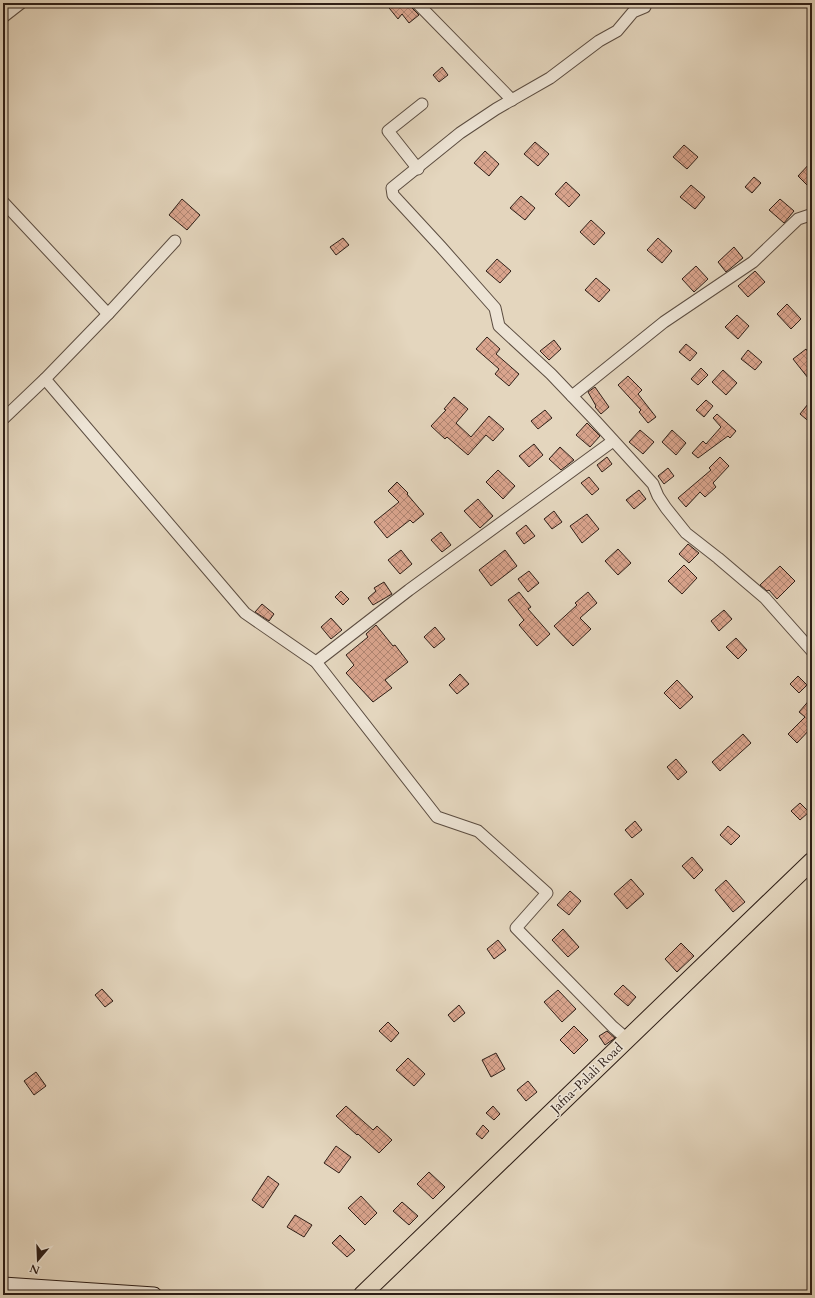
<svg xmlns="http://www.w3.org/2000/svg" width="815" height="1298" viewBox="0 0 815 1298" font-family="Cardo,serif">
<defs>
<pattern id="building-cross-hatch" width="8" height="8" patternUnits="userSpaceOnUse"><rect width="8" height="8" fill="#d9a48d"/><path d="M0 0l8 8M0 8l8-8" fill="none" stroke="#b08572"/></pattern>
</defs>
<rect width="100%" height="100%" fill="#e4d6be"/>
<filter id="stains"><feTurbulence type="fractalNoise" baseFrequency=".005" numOctaves="4"/><feColorMatrix values="0 0 0 0 .2 0 0 0 0 .09 0 0 0 0 .02 0 0 0 .5 -.17"/></filter>
<radialGradient id="worn" r=".72"><stop offset=".6" stop-color="#630" stop-opacity="0"/><stop offset="1" stop-color="#630" stop-opacity=".3"/></radialGradient>
<!-- building -->
<g fill="url(#building-cross-hatch)" stroke="#2f1f17">
<polygon points="385,3 410,3 412,8 419,15 409,23 402,14 398,19"/>
<polygon points="442,67 448,75 439,82 433,75"/>
<polygon points="535,142 549,154 538,166 524,154"/>
<polygon points="684,145 698,157 687,169 673,157"/>
<polygon points="485,151 499,164 489,176 474,163"/>
<polygon points="812,161 812,190 798,176"/>
<polygon points="754,177 761,183 752,193 745,187"/>
<polygon points="566,182 580,195 569,207 555,194"/>
<polygon points="691,185 705,197 695,209 680,197"/>
<polygon points="521,196 535,208 525,220 510,208"/>
<polygon points="182,199 200,215 187,230 169,215"/>
<polygon points="780,199 794,211 784,223 769,210"/>
<polygon points="591,220 605,233 594,245 580,232"/>
<polygon points="343,238 349,245 336,255 330,247"/>
<polygon points="658,238 672,251 662,263 647,250"/>
<polygon points="734,247 743,258 726,272 718,262"/>
<polygon points="497,259 511,271 500,283 486,271"/>
<polygon points="696,266 708,279 694,292 682,279"/>
<polygon points="755,271 765,282 748,297 738,286"/>
<polygon points="596,278 610,290 599,302 585,290"/>
<polygon points="787,304 801,319 791,329 777,314"/>
<polygon points="737,315 749,326 738,339 725,327"/>
<polygon points="487,337 500,349 496,354 519,374 509,386 495,374 499,369 476,349"/>
<polygon points="554,340 561,349 549,360 540,351"/>
<polygon points="686,344 697,353 690,361 679,352"/>
<polygon points="806,349 812,357 812,383 793,359"/>
<polygon points="748,350 762,362 755,370 741,359"/>
<polygon points="701,368 708,375 698,385 691,379"/>
<polygon points="723,370 737,383 726,395 712,382"/>
<polygon points="628,376 642,390 638,394 656,417 648,423 639,412 641,410 618,385"/>
<polygon points="595,387 609,407 601,414 595,407 596,406 588,392"/>
<polygon points="454,397 468,409 456,423 471,437 489,416 504,429 493,441 486,435 468,455 447,437 445,439 431,426 446,410 444,409"/>
<polygon points="812,399 812,424 800,414"/>
<polygon points="706,400 713,406 704,417 696,410"/>
<polygon points="545,410 552,418 538,429 531,421"/>
<polygon points="717,414 736,431 730,438 728,436 698,458 692,453 703,441 706,444 721,427 713,418"/>
<polygon points="587,423 600,436 590,447 576,435"/>
<polygon points="640,430 654,442 643,454 629,442"/>
<polygon points="672,430 686,443 676,455 662,442"/>
<polygon points="534,444 543,455 529,467 519,456"/>
<polygon points="560,447 574,460 561,470 549,459"/>
<polygon points="607,457 612,464 602,472 597,465"/>
<polygon points="720,457 729,466 713,483 716,487 705,497 700,492 686,507 678,498 711,470 709,468"/>
<polygon points="668,468 674,476 664,484 658,476"/>
<polygon points="498,470 515,486 503,499 486,482"/>
<polygon points="589,477 599,489 592,495 581,483"/>
<polygon points="397,482 408,493 407,494 424,514 413,523 410,520 387,538 374,522 399,502 388,491"/>
<polygon points="639,490 646,499 634,509 626,500"/>
<polygon points="478,499 493,516 480,528 464,511"/>
<polygon points="554,511 562,522 552,529 544,519"/>
<polygon points="587,514 599,529 582,543 570,526"/>
<polygon points="526,525 535,536 524,544 516,533"/>
<polygon points="441,532 451,545 442,552 431,540"/>
<polygon points="688,544 699,553 689,563 679,554"/>
<polygon points="618,549 631,563 618,575 605,561"/>
<polygon points="401,550 412,564 400,574 388,560"/>
<polygon points="505,550 517,566 491,586 479,570"/>
<polygon points="684,565 697,578 682,594 668,581"/>
<polygon points="780,566 795,581 777,599 769,590 767,591 760,585"/>
<polygon points="529,571 539,583 528,592 518,579"/>
<polygon points="384,582 392,594 373,605 368,598 376,591 374,588"/>
<polygon points="341,591 349,599 343,605 335,597"/>
<polygon points="519,592 531,607 528,609 550,634 537,646 519,625 524,620 508,600"/>
<polygon points="588,592 597,603 580,618 591,629 573,646 554,626 577,605 575,603"/>
<polygon points="262,604 274,614 269,621 255,612"/>
<polygon points="724,610 732,619 719,631 711,621"/>
<polygon points="331,618 342,630 331,639 321,627"/>
<polygon points="376,625 393,646 395,645 408,662 385,680 392,688 373,702 346,673 354,665 346,655 368,637 366,634"/>
<polygon points="435,627 445,639 434,648 424,637"/>
<polygon points="736,638 747,650 738,659 726,647"/>
<polygon points="460,674 469,684 457,694 449,685"/>
<polygon points="798,676 807,685 799,693 790,684"/>
<polygon points="677,680 693,697 680,709 664,693"/>
<polygon points="812,697 812,727 797,743 788,734 805,717 799,712"/>
<polygon points="743,734 751,743 720,771 712,762"/>
<polygon points="676,759 687,772 678,780 667,767"/>
<polygon points="800,803 809,812 800,820 791,811"/>
<polygon points="635,821 642,830 632,838 625,830"/>
<polygon points="728,826 740,836 731,845 720,835"/>
<polygon points="692,857 703,870 694,879 682,866"/>
<polygon points="631,879 644,894 627,909 614,894"/>
<polygon points="726,880 745,902 733,912 715,890"/>
<polygon points="570,891 581,901 569,915 557,905"/>
<polygon points="563,929 579,947 568,957 552,940"/>
<polygon points="498,940 506,950 494,959 487,949"/>
<polygon points="681,943 694,956 677,972 665,959"/>
<polygon points="623,985 636,997 628,1006 614,994"/>
<polygon points="102,989 113,1001 105,1007 95,995"/>
<polygon points="558,990 576,1009 562,1022 544,1002"/>
<polygon points="459,1005 465,1013 454,1022 448,1015"/>
<polygon points="388,1022 399,1033 391,1042 379,1031"/>
<polygon points="574,1026 588,1040 574,1054 560,1040"/>
<polygon points="607,1031 615,1038 605,1045 599,1036"/>
<polygon points="496,1053 505,1069 491,1077 482,1060"/>
<polygon points="408,1058 425,1074 414,1086 396,1070"/>
<polygon points="36,1072 46,1086 34,1095 24,1081"/>
<polygon points="528,1081 537,1092 526,1101 517,1090"/>
<polygon points="346,1106 373,1130 377,1126 392,1140 379,1153 358,1134 357,1135 336,1116"/>
<polygon points="493,1106 500,1114 494,1120 486,1113"/>
<polygon points="483,1125 489,1131 482,1139 476,1134"/>
<polygon points="336,1146 351,1157 339,1173 324,1163"/>
<polygon points="429,1172 445,1187 433,1199 417,1184"/>
<polygon points="268,1176 279,1184 263,1208 252,1200"/>
<polygon points="361,1196 377,1213 365,1225 348,1208"/>
<polygon points="402,1202 418,1216 409,1225 393,1211"/>
<polygon points="295,1215 312,1225 304,1237 287,1227"/>
<polygon points="340,1235 355,1250 347,1257 332,1243"/>
</g>
<g fill="none" stroke-linecap="round" stroke-linejoin="round">
<defs>
<g id="minor">
<polyline points="417,3 512,100"/>
<polyline points="645,7 633,12 617,31 599,41 550,78 496,109 460,133 392,188 393,195 441,247 495,308 499,326 551,374 591,416 653,484 658,496 666,508 686,533 718,558 765,598 812,651"/>
<polyline points="3,17 21,3"/>
<polyline points="418,169 388,131 422,104"/>
<polyline points="3,202 108,314"/>
<polyline points="175,241 108,314 45,379 245,613 316,662 437,817 478,831 547,893 516,928 613,1027 627,1039"/>
<polyline points="572,396 664,322 753,262 798,219 810,215 812,216"/>
<polyline points="3,419 45,379"/>
<polyline points="316,662 409,590 613,441"/>
</g>
<polyline id="secondary" points="3,1285 154,1295"/>
<polyline id="primary" points="362,1295 812,861"/>
</defs>
<!-- minor casing -->
<use href="#minor" stroke="#5c4d41" stroke-width="13"/>
<!-- secondary casing -->
<use href="#secondary" stroke="#2f1f17" stroke-width="17"/>
<!-- primary casing -->
<use href="#primary" stroke="#2f1f17" stroke-width="19"/>
<!-- minor -->
<use href="#minor" stroke="#ede4d5" stroke-width="11"/>
<!-- secondary -->
<use href="#secondary" stroke="#ede4d5" stroke-width="15"/>
<!-- primary -->
<use href="#primary" stroke="#e4d6be" stroke-width="17"/>
</g>
<g text-anchor="middle" dominant-baseline="central" stroke-width="3" stroke-linejoin="round" paint-order="stroke">
<!-- street labels -->
<g font-size="13" fill="#2f1f17" stroke="#ede4d5">
<text transform="translate(587 1078) rotate(-44)">Jafna-Palali Road</text>
</g>
</g>
<!-- margin -->
<rect width="815" height="1298" fill="none" stroke="#e4d6be" stroke-width="16"/>
<rect x="4" y="4" width="807" height="1290" fill="none" stroke="#2f1f17" stroke-width="2"/>
<rect x="8" y="8" width="799" height="1282" fill="none" stroke="#2f1f17"/>
<!-- north arrow -->
<g transform="translate(38 1260) rotate(199)" stroke="#ede4d5" stroke-width="3" paint-order="stroke">
<path d="M0-3L7 15L0 10L-7 15Z" fill="#2f1f17"/>
<text y="-6" font-size="11" font-weight="bold" text-anchor="middle" fill="#2f1f17">N</text>
</g>
<rect width="100%" height="100%" filter="url(#stains)"/>
<rect width="100%" height="100%" fill="url(#worn)"/>
</svg>
